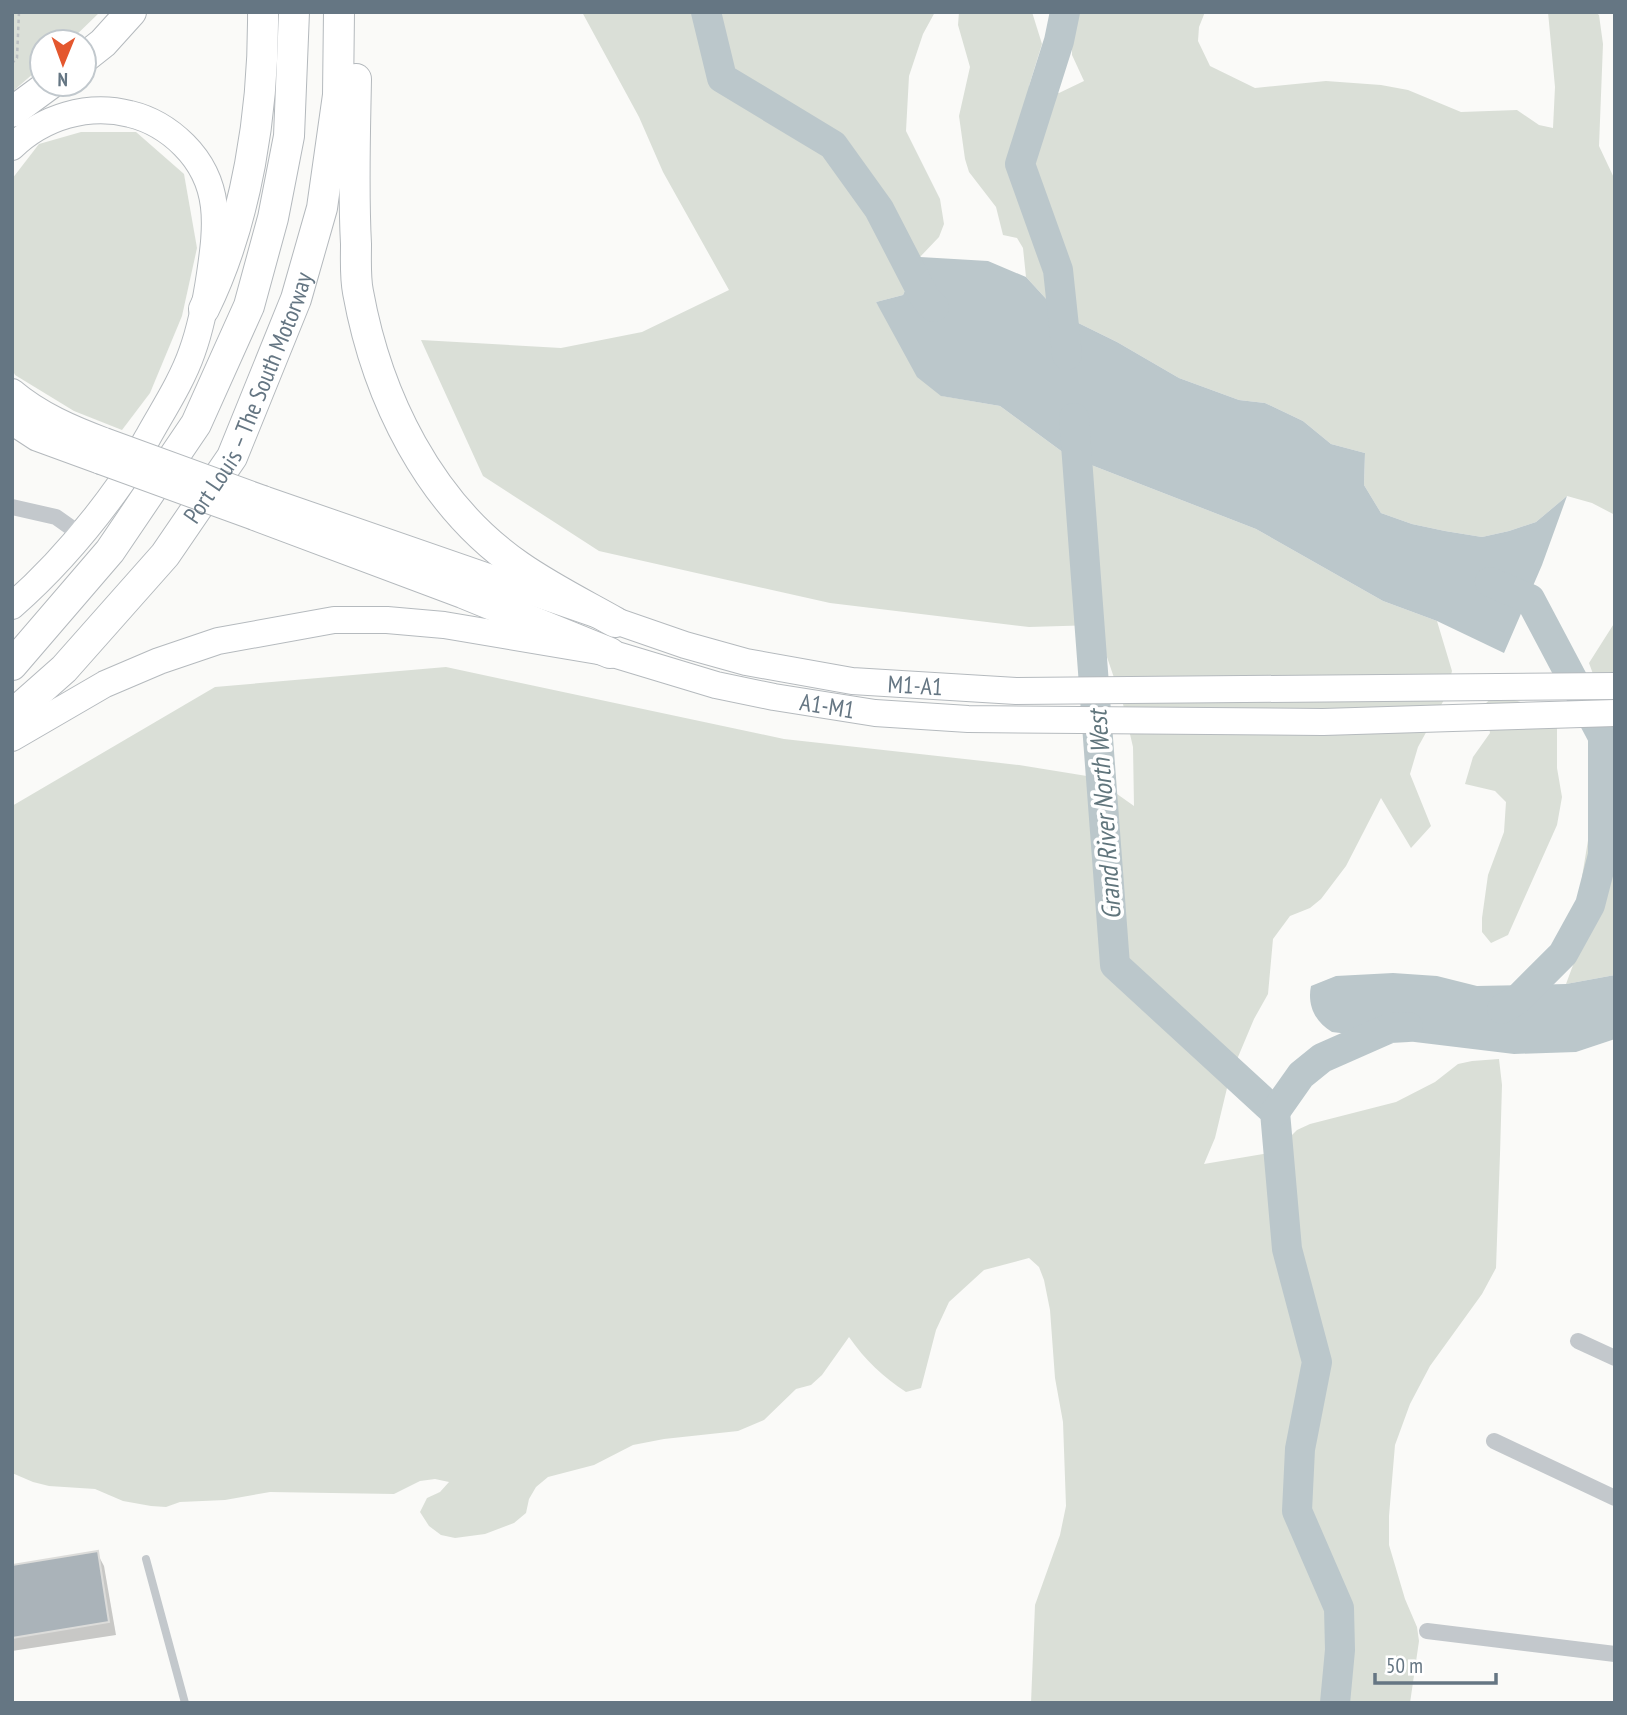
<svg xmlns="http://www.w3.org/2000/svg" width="1627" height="1715" viewBox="0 0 1627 1715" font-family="'PT Sans Narrow',sans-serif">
<rect width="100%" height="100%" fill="#fafaf8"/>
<!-- green -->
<g fill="#dadfd7">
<polygon points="12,12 100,12 69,42 42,42 42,66 12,92"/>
<path d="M582 12H935L923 34 909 76 906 131 940 199 944 224 939 237 920 257 903 295 876 302 942 396 1000 406 1068 456 1256 529 1383 601 1437 621 1452 671 1445 698 1418 747 1410 774 1431 826 1411 848 1381 798 1346 866 1321 899 1310 908 1290 916 1273 939 1268 994 1254 1019 1238 1057 1228 1084 1215 1138 1204 1164 1275 1152 1297 1130 1310 1124 1396 1102 1435 1082 1458 1064 1472 1061 1499 1059 1502 1085 1500 1154 1496 1268 1482 1294 1430 1366 1410 1404 1395 1445 1389 1516V1545L1405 1599 1417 1627 1419 1641 1410 1703H1031L1035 1605 1060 1535 1066 1506 1063 1422 1055 1378 1050 1310 1044 1280 1039 1267 1029 1258 984 1270 949 1302 936 1330 921 1388 906 1392C883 1377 865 1360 849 1337L822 1375 811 1385 796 1389 764 1420 738 1431 664 1439 633 1445 594 1465 548 1477 536 1487 529 1499 526 1513 514 1523 485 1534 455 1538 441 1535 429 1526 420 1512 427 1498 440 1492 449 1482 435 1479 420 1481 394 1494 270 1492 225 1500 180 1502 166 1507 151 1506 123 1501 95 1489 49 1486 33 1482 12 1473V806L215 687 446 667 784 739 1019 765 1093 777 1134 806 1133 747 1123 704 1096 625 1029 627 830 603 599 551 483 476 421 340 561 348 642 332 729 290 663 172 639 117Z"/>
<polygon points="959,12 1032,12 1042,44 1029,86 1059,93 1084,81 1072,55 1072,12 1205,12 1199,27 1198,41 1210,66 1255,88 1326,81 1381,85 1408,90 1461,112 1517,110 1539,125 1553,128 1555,87 1548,12 1595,12 1599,15 1603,44 1599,146 1615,180 1615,515 1592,503 1567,496 1536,522 1509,531 1482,537 1445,531 1412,524 1381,513 1364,485 1365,453 1331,444 1303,421 1265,403 1239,400 1179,378 1117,342 1060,314 1026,277 1023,248 1017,238 1003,235 996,207 969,172 965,159 959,116 970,67 958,25"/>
<polygon points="81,132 136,132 184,174 197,248 182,316 150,393 122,430 74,411 15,375 12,369 12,179 39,144"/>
<polygon points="1615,622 1615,975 1566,984 1579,949 1582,877 1592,816 1612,757 1608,715 1589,663"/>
<polygon points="1496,694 1536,707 1557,725 1557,768 1562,797 1557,825 1508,935 1491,943 1482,932 1482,918 1488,875 1504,832 1506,802 1495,791 1465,784 1473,757 1490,733 1485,704"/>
</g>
<!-- water -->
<g fill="#bbc7cb">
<polygon points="920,257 988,261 1026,277 1060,314 1117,342 1179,378 1239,400 1265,403 1303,421 1331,444 1365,453 1364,485 1381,513 1412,524 1445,531 1482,537 1509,531 1536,522 1567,496 1542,565 1504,653 1437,621 1383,601 1256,529 1068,456 1000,406 941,396 917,377 876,302 903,295"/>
<path d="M1393 973 1437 976 1477 986 1566 984 1615 975V1039L1576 1052 1514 1054 1332 1032C1315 1022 1307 1005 1311 986L1336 976Z"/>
</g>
<!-- shadow -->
<polygon fill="#0003" points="97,1553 104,1566 116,1635 12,1651 12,1567"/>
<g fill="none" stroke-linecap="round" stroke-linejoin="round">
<!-- river -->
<g stroke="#bbc7cb" stroke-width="30">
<polyline points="706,12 722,78 833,145 879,209 925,298 934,307"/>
<polyline points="1065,12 1059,41 1020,164 1058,270 1067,355"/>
<polyline points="1074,418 1115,965 1275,1112 1287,1249 1317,1362 1300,1449 1297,1511 1339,1608 1340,1650 1335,1703"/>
<polyline points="1490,582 1530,599 1603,737 1603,855 1590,905 1563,954 1517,1000 1502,1009"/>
<polyline points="1275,1112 1301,1075 1322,1058 1390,1028 1408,1027"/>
</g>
</g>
<!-- building -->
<polygon fill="#aab3b9" stroke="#dcdcda" stroke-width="2" points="98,1551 109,1622 12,1638 12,1565"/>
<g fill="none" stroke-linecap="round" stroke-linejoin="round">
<defs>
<g id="primary">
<path d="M12 147C43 117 88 103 130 114 151 119 169 130 184 145 222 183 217 226 210 274 206 301 201 327 192 352 182 381 163 410 148 437 139 452 132 469 121 483 90 527 53 570 12 606"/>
<path d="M12 392C39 415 72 429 104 441"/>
<path id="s1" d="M263 499 685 645 746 662 852 681 1016 691 1615 686"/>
<path id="s2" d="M12 738 105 684 159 661 218 641 334 620H387L444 625 610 653 716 685 774 697 875 713 968 719 1323 722 1615 713"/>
</g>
<g id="highway">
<polyline points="84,58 103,43 131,12"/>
<path d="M356 79C355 134 353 189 356 244 356 260 355 277 358 292 377 397 429 504 519 566 549 587 583 604 615 622"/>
<polyline points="12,112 50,84"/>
<path d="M204 309C247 222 264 109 263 12"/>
<polyline points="12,419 38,436 101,459"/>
<polyline points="255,515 463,593 610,653"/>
<polyline points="12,665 110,551 196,424 249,306 273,218 289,136 294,12"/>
<path id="s3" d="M12 715 64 669 165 555 232 457 296 299 322 208 338 95 339 12"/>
</g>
</defs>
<!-- primary casing -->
<use href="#primary" stroke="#b5babe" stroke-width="28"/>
<!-- highway casing -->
<use href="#highway" stroke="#b4b9bd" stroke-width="32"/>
<!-- path -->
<polyline stroke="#bbbfc2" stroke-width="2.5" stroke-dasharray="3.5 3.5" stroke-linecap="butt" points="12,63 17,58 19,12"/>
<!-- lane -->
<polyline stroke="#c3c8cc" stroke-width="8" points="146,1559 185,1703"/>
<!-- street -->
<g stroke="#c3c8cc" stroke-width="16">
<polyline points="12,507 56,517 80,534"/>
<polyline points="1578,1341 1615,1358"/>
<polyline points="1494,1441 1615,1498"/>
<polyline points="1427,1631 1615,1654"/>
</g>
<!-- primary -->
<use href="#primary" stroke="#fff" stroke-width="26"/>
<!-- highway -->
<use href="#highway" stroke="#fff" stroke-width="30"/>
<defs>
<polyline id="primary-bridge" points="104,441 263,499"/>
<polyline id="highway-bridge" points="101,459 255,515"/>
</defs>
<!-- primary-bridge casing -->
<use href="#primary-bridge" stroke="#b5babe" stroke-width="28" stroke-linecap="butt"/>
<!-- highway-bridge casing -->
<use href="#highway-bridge" stroke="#b4b9bd" stroke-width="32" stroke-linecap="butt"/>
<!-- primary-bridge -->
<use href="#primary-bridge" stroke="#fff" stroke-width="26"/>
<!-- highway-bridge -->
<use href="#highway-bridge" stroke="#fff" stroke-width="30"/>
</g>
<g text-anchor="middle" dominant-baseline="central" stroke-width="7" stroke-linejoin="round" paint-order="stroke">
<!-- street labels -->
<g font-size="24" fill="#657683" stroke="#fff">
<text stroke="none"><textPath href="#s3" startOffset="401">Port Louis – The South Motorway</textPath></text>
<text stroke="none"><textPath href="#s1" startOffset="681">M1-A1</textPath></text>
<text stroke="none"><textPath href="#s2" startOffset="849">A1-M1</textPath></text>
</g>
<!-- water labels -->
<g font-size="26" font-style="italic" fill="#60757c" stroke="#fff">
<text transform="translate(1104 815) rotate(-94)">Grand River North West</text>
</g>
</g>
<!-- border -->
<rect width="1627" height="1715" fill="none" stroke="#657683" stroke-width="28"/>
<!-- north arrow -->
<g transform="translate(63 63) rotate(181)"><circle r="33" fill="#ffffff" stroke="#c1c8cd" stroke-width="2"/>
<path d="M0-5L12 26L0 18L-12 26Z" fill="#e4572e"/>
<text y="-10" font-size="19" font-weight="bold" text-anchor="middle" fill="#657683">N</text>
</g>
<!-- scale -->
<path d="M1375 1673v10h121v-10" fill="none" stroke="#657683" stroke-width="3.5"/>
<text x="1386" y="1673" font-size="21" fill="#657683" stroke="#ffffff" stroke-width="5" paint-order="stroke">50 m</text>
</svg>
